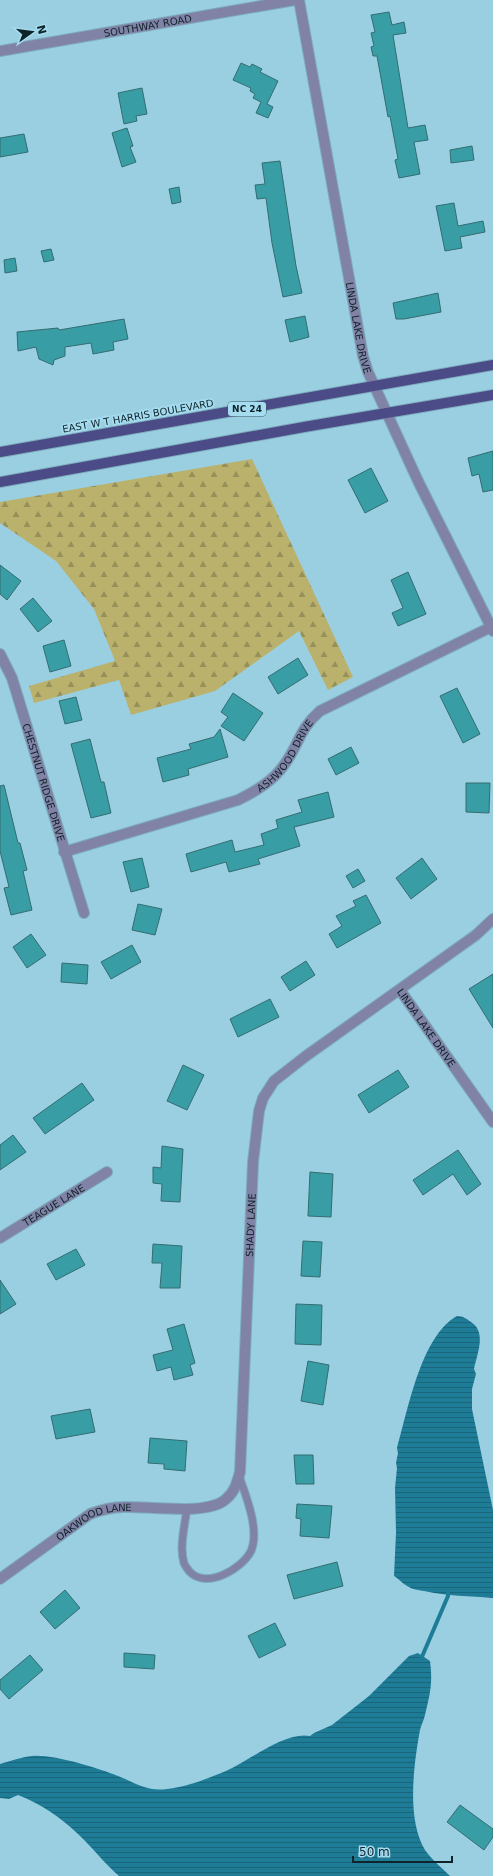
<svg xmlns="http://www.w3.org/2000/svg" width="493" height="1876" viewBox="0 0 493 1876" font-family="'DejaVu Sans',sans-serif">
<defs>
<pattern id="forest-firs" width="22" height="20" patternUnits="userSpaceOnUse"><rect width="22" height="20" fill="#bab16d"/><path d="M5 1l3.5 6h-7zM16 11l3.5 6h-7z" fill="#96905a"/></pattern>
<pattern id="water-rules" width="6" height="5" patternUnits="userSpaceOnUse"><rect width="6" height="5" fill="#1e7c96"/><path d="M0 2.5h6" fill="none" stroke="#19657b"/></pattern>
</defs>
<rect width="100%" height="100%" fill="#9acfe2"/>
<!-- forest -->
<polygon fill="url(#forest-firs)" points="252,459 353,677 328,690 299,631 215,691 131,715 119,680 34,703 29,686 115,661 94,609 56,561 0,523 0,502"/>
<!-- water -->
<g fill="url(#water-rules)">
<path d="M457 1316C463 1316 467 1319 471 1322 487 1332 477 1354 474 1369L476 1374 472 1389V1409L493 1510V1598C469 1596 448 1596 424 1591 420 1590 413 1590 409 1587 404 1585 399 1579 394 1576L396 1533 395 1488 397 1468 396 1463 398 1453 397 1448C408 1410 421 1336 457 1316Z"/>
<path d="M418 1653 430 1661C433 1683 430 1694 425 1715 424 1720 421 1725 420 1730 414 1763 406 1819 425 1850 431 1859 442 1868 450 1876H119C104 1863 92 1847 78 1834 60 1817 41 1804 18 1795L9 1799 0 1798V1764C10 1761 22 1757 32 1756 53 1754 98 1768 118 1776 134 1782 147 1792 167 1789 186 1787 204 1780 221 1773 246 1764 283 1731 310 1736L314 1733 332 1725 369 1696 409 1656Z"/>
</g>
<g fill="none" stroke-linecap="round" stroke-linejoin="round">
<!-- stream -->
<polyline stroke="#1e7c96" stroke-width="4" points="421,1659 448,1596 448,1592"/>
</g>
<!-- building -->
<g fill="#389da4" stroke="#336d71">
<polygon points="389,12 392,25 404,22 406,33 393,35 408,128 425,125 428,140 414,142 420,174 399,178 395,160 398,159 390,116 388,117 377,56 373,56 371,47 374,46 371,33 375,32 371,15"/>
<polygon points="241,63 250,67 252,64 262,69 260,72 278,81 267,104 273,107 268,118 256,113 261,102 253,98 255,94 250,91 251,88 233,80"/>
<polygon points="142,88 147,114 136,116 137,121 124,124 118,93"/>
<polygon points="127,128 133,146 130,147 136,162 122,167 112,133"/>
<polygon points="24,134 28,152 0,157 0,138"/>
<polygon points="472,146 474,160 451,163 450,150"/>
<polygon points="280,161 296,266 302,293 283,297 272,243 266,198 257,199 255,185 265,184 262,163"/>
<polygon points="179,187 181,202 172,204 169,189"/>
<polygon points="454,203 458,226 483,221 485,232 460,237 462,248 445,251 436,206"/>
<polygon points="51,249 54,260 44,262 41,251"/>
<polygon points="15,258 17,271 5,273 4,260"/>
<polygon points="438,293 441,312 404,319 396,319 393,303"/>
<polygon points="305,316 309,337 290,342 285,320"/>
<polygon points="124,319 128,339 113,342 114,350 93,354 91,343 65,347 65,356 54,360 53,365 39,359 36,347 18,351 17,332 58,328 59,330"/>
<polygon points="493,451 493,490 483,492 479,474 472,476 468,458"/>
<polygon points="371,468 388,501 365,513 348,480"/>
<polygon points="0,565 21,581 7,600 0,594"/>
<polygon points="408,572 426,614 398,626 392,613 403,608 391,580"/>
<polygon points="33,598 52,621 38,632 20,609"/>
<polygon points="64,640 71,666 50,672 43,646"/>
<polygon points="298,658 308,675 278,694 268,677"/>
<polygon points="457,688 480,734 463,743 440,696"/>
<polygon points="233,693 263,713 244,741 221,726 228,717 221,712"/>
<polygon points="76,697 82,720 65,724 59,701"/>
<polygon points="220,729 228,757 188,769 189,775 163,782 157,758 191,749 189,744 214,737"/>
<polygon points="90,739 101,782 104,782 111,813 91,818 71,744"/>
<polygon points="351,747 359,763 336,775 328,759"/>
<polygon points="466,783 490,783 489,813 466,812"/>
<polygon points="4,785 18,843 20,843 27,870 23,871 32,910 11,915 4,888 9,887 0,851 0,786"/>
<polygon points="328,792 334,817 294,827 300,846 258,859 260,864 229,872 226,862 191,872 186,854 232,840 235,852 264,845 261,834 278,828 276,820 302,812 298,800"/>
<polygon points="142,858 149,887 131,892 123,862"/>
<polygon points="422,858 437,879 411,899 396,878"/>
<polygon points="358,869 365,881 353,888 346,876"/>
<polygon points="366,895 381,923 337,948 329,934 342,926 336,916 356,906 353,901"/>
<polygon points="138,904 162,909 155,935 132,930"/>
<polygon points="31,934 46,955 27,968 13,947"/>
<polygon points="132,945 141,962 111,979 101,962"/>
<polygon points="306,961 315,975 290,991 281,977"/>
<polygon points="62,963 88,965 87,984 61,982"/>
<polygon points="493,974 493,1028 469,989"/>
<polygon points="270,999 279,1017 238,1037 230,1019"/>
<polygon points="183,1065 204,1075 187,1110 167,1101"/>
<polygon points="398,1070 409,1087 369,1113 358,1095"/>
<polygon points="82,1083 94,1100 45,1134 33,1118"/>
<polygon points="13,1135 26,1152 0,1170 0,1145"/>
<polygon points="162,1146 183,1149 180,1202 161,1201 162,1184 153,1183 153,1167 161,1168"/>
<polygon points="458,1150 481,1184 467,1195 453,1174 423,1195 413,1180"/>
<polygon points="310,1172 333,1174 331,1217 308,1216"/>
<polygon points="303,1241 322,1242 320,1277 301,1276"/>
<polygon points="153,1244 182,1246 180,1288 160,1288 162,1263 152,1263"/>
<polygon points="76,1249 85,1265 56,1280 47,1264"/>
<polygon points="0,1280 16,1304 0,1314"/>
<polygon points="296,1304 322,1305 321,1345 295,1344"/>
<polygon points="184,1324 195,1363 190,1365 193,1375 174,1380 171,1367 157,1371 153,1355 173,1350 167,1329"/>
<polygon points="308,1361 329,1365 323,1405 301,1401"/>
<polygon points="90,1409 95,1432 56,1439 51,1416"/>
<polygon points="150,1438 187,1441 185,1471 164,1469 164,1464 148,1463"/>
<polygon points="294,1455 313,1455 314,1484 296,1484"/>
<polygon points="297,1504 332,1506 329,1538 300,1536 301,1519 296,1518"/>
<polygon points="337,1562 343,1586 294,1599 287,1575"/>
<polygon points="65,1590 80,1608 55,1629 40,1612"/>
<polygon points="275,1623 286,1645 259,1658 248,1636"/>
<polygon points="124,1653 155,1655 154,1669 124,1667"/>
<polygon points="30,1655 43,1670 9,1699 0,1689 0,1680"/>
<polygon points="460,1805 493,1829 493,1837 484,1850 447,1822"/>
</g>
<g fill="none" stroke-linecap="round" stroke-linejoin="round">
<defs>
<path id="service" d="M187 1508C185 1525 179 1547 184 1563 185 1566 187 1568 189 1571 206 1590 242 1569 251 1551 260 1530 246 1496 239 1476"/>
<g id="minor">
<path id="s1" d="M299 0 363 356 368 372 418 481 493 631"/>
<path id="s2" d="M0 51 295 0"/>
<path id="s3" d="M0 654 12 678 84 913"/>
<path id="s4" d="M64 852 238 800C256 791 273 781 284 765 299 745 299 729 320 711L491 627"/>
<path id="s5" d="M400 990 493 1122"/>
<path id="s6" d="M0 1238 107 1172"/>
<path id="s7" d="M0 1579 90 1514C101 1510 112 1507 123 1507 149 1506 208 1516 226 1499 235 1492 237 1482 240 1472L253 1162 259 1111 263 1098 274 1081 306 1056 476 935 493 919"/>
</g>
<g id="primary">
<polyline points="0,452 493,365"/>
<polyline points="0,482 304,427 493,395"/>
</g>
</defs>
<!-- service casing -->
<use href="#service" stroke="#7eadbd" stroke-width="9"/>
<!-- minor casing -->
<use href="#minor" stroke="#7eadbd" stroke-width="12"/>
<!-- primary casing -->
<use href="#primary" stroke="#7eadbd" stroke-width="12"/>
<!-- service -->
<use href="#service" stroke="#8183a6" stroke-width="7"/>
<!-- minor -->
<use href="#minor" stroke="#8183a6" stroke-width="10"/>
<!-- primary -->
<use href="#primary" stroke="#4b4b87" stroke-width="10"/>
</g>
<g text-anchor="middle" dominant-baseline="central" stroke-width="3.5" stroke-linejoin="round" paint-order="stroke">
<!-- shield labels -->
<rect fill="#a6dcef" stroke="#3c5a65" stroke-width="1" x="228" y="402" width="38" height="14" rx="3"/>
<g font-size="9" font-weight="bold" fill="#0e232a">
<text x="247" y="409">NC 24</text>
</g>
<!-- street labels -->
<g font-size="10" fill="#0e232a" stroke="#a6dcef">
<text stroke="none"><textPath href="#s2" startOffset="150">SOUTHWAY ROAD</textPath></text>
<text stroke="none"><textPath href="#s1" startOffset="333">LINDA LAKE DRIVE</textPath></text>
<text transform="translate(138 416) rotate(-10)">EAST W T HARRIS BOULEVARD</text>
<text stroke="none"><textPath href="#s4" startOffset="248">ASHWOOD DRIVE</textPath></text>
<text stroke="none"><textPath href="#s3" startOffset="136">CHESTNUT RIDGE DRIVE</textPath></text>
<text stroke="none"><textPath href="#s5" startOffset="46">LINDA LAKE DRIVE</textPath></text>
<text stroke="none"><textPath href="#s6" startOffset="63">TEAGUE LANE</textPath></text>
<text stroke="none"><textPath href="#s7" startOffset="528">SHADY LANE</textPath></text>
<text stroke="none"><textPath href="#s7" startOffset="112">OAKWOOD LANE</textPath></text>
</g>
</g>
<!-- north arrow -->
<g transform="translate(32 32) rotate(76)" stroke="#a6dcef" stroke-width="3" paint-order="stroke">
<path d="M0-3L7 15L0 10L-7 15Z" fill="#0e232a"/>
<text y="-6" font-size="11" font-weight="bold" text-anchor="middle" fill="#0e232a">N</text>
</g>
<!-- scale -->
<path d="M353 1856v6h99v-6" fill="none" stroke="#0e232a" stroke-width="2"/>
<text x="359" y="1856" font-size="12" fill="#0e232a" stroke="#a6dcef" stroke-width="3" paint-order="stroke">50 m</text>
</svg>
